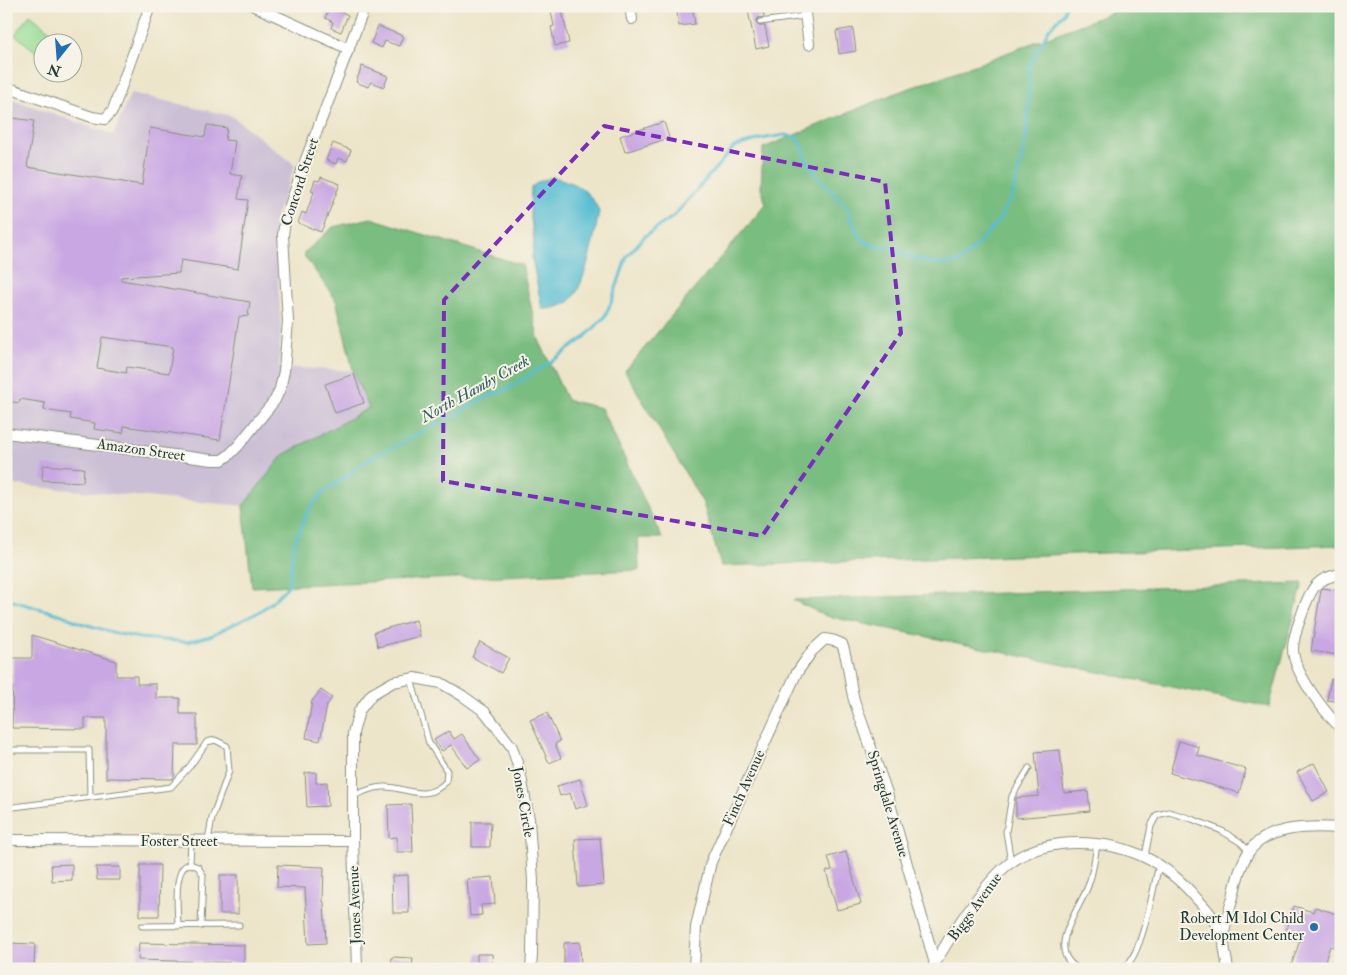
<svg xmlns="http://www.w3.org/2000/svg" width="1347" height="975" viewBox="0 0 1347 975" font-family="'IM FELL Double Pica',serif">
<rect width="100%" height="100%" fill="#f7f3e8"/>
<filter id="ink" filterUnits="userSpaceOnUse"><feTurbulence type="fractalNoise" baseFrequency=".02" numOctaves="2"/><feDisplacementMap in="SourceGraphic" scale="10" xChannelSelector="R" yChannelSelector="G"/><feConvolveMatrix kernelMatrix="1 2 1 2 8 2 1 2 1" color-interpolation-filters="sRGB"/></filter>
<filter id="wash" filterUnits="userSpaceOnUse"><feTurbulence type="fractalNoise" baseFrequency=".0096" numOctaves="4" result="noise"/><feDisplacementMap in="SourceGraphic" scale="20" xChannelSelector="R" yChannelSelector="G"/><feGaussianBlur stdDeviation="1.12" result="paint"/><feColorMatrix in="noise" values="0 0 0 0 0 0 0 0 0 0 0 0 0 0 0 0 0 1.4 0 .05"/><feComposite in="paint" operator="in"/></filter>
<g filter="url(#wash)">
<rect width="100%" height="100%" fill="#ede5c9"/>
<!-- industrial -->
<polygon fill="#cbbfd5" points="131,93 232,116 295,165 274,223 281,326 279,367 355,371 369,408 283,455 243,506 6,484 6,97 113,135"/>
<!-- green -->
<polygon fill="#98de97" stroke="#5c8e66" points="30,15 55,35 49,42 42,42 42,50 39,54 15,35"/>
<!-- forest -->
<g fill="#7abd80" stroke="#4c7d5a">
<polygon points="1129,6 1341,6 1341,545 721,566 703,503 625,371 766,204 761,188 763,148 896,93 983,62"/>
<polygon points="371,218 522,265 538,338 567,400 601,408 662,538 638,538 639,570 252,587 243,506 283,455 369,408 354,374 336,300 303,254 333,227"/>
<polygon points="1303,583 1269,707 826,616 793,600"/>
</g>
<!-- water -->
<path fill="#56bed3" stroke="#3a7e84" d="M553 177C574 182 592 191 599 212 595 233 585 289 569 302 562 307 551 309 542 309L532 258 534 241 530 212 531 188 538 182Z"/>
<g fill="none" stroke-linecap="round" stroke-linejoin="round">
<!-- stream -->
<polyline stroke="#56bed3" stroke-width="3" points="13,601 62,615 81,623 115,633 140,638 187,642 210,636 257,613 271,603 289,585 293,551 297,535 300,531 306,516 312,505 325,491 367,461 387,450 440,423 489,396 509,388 555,359 584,338 604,318 611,303 627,256 645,236 674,216 734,147 761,139 785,135 798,138 810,166 818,177 847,207 857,232 863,241 875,246 892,249 913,258 936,264 958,263 972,251 998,221 1013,194 1027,134 1030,64 1049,29 1063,14 1066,6"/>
</g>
<g id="blocks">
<!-- building -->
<g fill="#c9a7e3" fill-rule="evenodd">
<polygon points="550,6 561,6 569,43 555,46 551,27 554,26"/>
<polygon points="676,6 692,6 695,24 679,26"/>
<polygon points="747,6 763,6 764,17 758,18 756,23 759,26 765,26 769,46 756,49"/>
<polygon points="330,7 348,15 341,32 331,28 333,22 325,18"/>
<polygon points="378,26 403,36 399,46 385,41 382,48 371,43"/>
<polygon points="853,28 856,51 839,54 836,31"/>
<polygon points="362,66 388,76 384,87 371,82 368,87 356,82"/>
<path d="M6 117 34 121 27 167 142 185 150 128 205 137 207 125 227 128 225 140 235 141 230 174 242 176 238 199 248 200 238 269 181 260 179 273 121 277V280L250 302 248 316 239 317 220 440 124 426 123 433 94 429 95 423 70 419 71 414 44 410 45 403 20 399 19 403 6 401ZM102 337 173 347 169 373 127 367 126 373 97 368Z"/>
<polygon points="664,122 669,138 625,152 620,136"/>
<polygon points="333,143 351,150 347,161 338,158 336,164 326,160"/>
<polygon points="321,177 340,184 321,232 298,223 302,212 306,214 314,192 311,191 315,180 319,181"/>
<polygon points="354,374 364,403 335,413 325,384"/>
<polygon points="43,465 84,468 83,482 42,480"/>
<polygon points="1323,588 1341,591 1339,655 1311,651 1321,590"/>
<polygon points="416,620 420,636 378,647 374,632"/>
<polygon points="32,635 116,661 116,676 137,676 137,684 156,684 156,698 180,698 180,714 197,714 197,745 175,745 174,777 173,779 106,778 106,718 85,718 85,729 12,728 13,658 32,658"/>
<polygon points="480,642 509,658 501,673 472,657"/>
<polygon points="1331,679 1341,681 1341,702 1327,700"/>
<polygon points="321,690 332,698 327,705 320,741 306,738 312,701"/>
<polygon points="547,713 560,741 555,744 561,758 549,763 530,720"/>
<polygon points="449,731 454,739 462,734 480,760 467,768 451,745 442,751 434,740"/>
<polygon points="1179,741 1199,747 1197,755 1246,769 1239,793 1170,773"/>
<polygon points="1060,750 1064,793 1088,791 1090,811 1016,818 1016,798 1039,796 1035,752"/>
<polygon points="1314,763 1329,792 1313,801 1297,772"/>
<polygon points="316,772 316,783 327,782 328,806 307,807 305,773"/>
<polygon points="580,779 588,805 575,809 570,793 560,796 557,786"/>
<polygon points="411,804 413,852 397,852 397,837 389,838 388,805"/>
<polygon points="472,822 491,822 490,847 472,847"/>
<polygon points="600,838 604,885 578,887 575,839"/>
<polygon points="846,852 861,904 837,910 826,871 832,870 828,857"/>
<polygon points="72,864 72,880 52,881 51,865"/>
<polygon points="140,865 160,865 159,916 140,916"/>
<polygon points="278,865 324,867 323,902 324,902 326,943 308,944 305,888 277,887"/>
<polygon points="96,867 120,867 120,880 97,880"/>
<rect x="220" y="875" width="18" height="39"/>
<polygon points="408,875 409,913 393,913 392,876"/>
<polygon points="493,877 495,904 481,905 482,915 470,916 467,879"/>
<polygon points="1294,906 1313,912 1315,907 1340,915 1338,919 1341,920 1341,949 1330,946 1322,969 1290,969 1300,940 1285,935"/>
<polygon points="580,942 581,969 564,969 564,943"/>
<polygon points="7,943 35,944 34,969 7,969"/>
<polygon points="139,943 244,945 244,963 138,960"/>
<polygon points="477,954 492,954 493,969 477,969"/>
<polygon points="392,957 413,958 412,969 391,969"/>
</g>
</g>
</g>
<g filter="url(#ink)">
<use href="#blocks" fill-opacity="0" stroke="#86917e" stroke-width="1"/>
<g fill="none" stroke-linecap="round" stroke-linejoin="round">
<defs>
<g id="lane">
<polyline points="760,22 805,16"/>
<polyline points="6,750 89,750 90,797"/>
<path d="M353 796C363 792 372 787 383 787 406 786 424 804 446 782L447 771 429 743 411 679"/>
<polyline points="6,808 171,787 190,766 207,742 215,740 227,746 229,771 212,818 208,840"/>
<polyline points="1145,856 1151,826 1157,815 1169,812 1192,819 1222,831 1240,842 1249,851"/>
<polyline points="1011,862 1006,832 1012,796 1029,768"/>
<polyline points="190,864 191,841"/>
<polyline points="142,926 239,925"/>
<path d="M178 926C178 911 172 867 190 864L198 867 203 875 201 926"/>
<path d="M1079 969C1044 951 1079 911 1088 886 1093 873 1095 858 1097 844"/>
<path d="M1123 969C1142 957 1153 888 1159 865"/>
</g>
<g id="street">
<polyline points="254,6 349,49"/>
<polyline points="630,6 632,19"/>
<polyline points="804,6 809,44"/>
<polyline points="6,87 92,117 105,119 113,110 150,6"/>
<polyline points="6,433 212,460 222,460 229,455 238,446 275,400 280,389 284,371 288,321 283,235 285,220 306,159 365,6"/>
<path d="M1341 574C1317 578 1312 587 1304 608 1300 621 1293 635 1293 649 1293 672 1325 713 1341 728"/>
<polyline points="6,840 353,841"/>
<path d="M933 967C948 939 985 881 1010 863 1030 848 1053 843 1078 843 1127 843 1165 861 1197 899 1202 904 1208 910 1212 917 1216 924 1220 933 1224 940"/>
<polyline points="357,969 353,841 353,733 359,711 372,694 393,682 415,678 441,683 463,696 485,712 512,747 520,772 529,819 533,881 532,954 531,969"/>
<path d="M694 969 696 927 711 862 796 674 812 651 825 639 835 641 842 644C849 662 849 681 854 700L887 793 935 964"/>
<path d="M1228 969C1227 960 1224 951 1224 942 1223 928 1229 911 1233 897 1236 882 1240 866 1248 853 1266 825 1312 826 1341 828"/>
</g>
</defs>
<!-- lane casing -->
<use href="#lane" stroke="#86917e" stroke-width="7"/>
<!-- street casing -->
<use href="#street" stroke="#86917e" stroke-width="12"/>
<!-- lane -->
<use href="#lane" stroke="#fff" stroke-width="5"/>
<!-- street -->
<use href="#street" stroke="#fff" stroke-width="10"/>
</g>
</g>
<!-- marked area -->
<path fill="none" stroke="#7b2cbf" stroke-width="4" stroke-dasharray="10 6" stroke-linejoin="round" d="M604 126 885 182 901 333 762 536 443 481 444 300Z"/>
<!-- markers -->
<circle fill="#1f6fb2" stroke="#f7f3e8" stroke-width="2" cx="1314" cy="927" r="5"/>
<g text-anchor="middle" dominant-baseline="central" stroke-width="4" stroke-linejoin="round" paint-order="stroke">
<!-- street labels -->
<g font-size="15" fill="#1f3d34" stroke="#f7f3e8">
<text transform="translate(300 182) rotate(-72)">Concord Street</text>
<text transform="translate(141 450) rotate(8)">Amazon Street</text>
<text transform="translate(744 788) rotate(-66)">Finch Avenue</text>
<text transform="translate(523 802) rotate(80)">Jones Circle</text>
<text transform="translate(888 804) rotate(73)">Springdale Avenue</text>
<text x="179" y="841">Foster Street</text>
<text transform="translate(355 905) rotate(-92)">Jones Avenue</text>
<text transform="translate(975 907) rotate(-54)">Biggs Avenue</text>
</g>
<!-- poi labels -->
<g font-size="15" fill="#1f3d34" stroke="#f7f3e8" text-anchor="end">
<text x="1304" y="918">Robert M Idol Child<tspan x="1304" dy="17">Development Center</tspan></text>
</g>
<!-- water labels -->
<g font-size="16" font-style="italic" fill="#2d5d5c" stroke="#f7f3e8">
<text transform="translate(475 389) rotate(-29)">North Hamby Creek</text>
</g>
</g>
<!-- margin -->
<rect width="1347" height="975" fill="none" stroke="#f7f3e8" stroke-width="25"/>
<!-- north arrow -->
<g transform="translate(58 58) rotate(197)"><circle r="24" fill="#f7f3e8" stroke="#a1aaa0"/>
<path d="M0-4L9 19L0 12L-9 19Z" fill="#1f6fb2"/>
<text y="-8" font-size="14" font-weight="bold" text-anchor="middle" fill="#1f3d34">N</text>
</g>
</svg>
